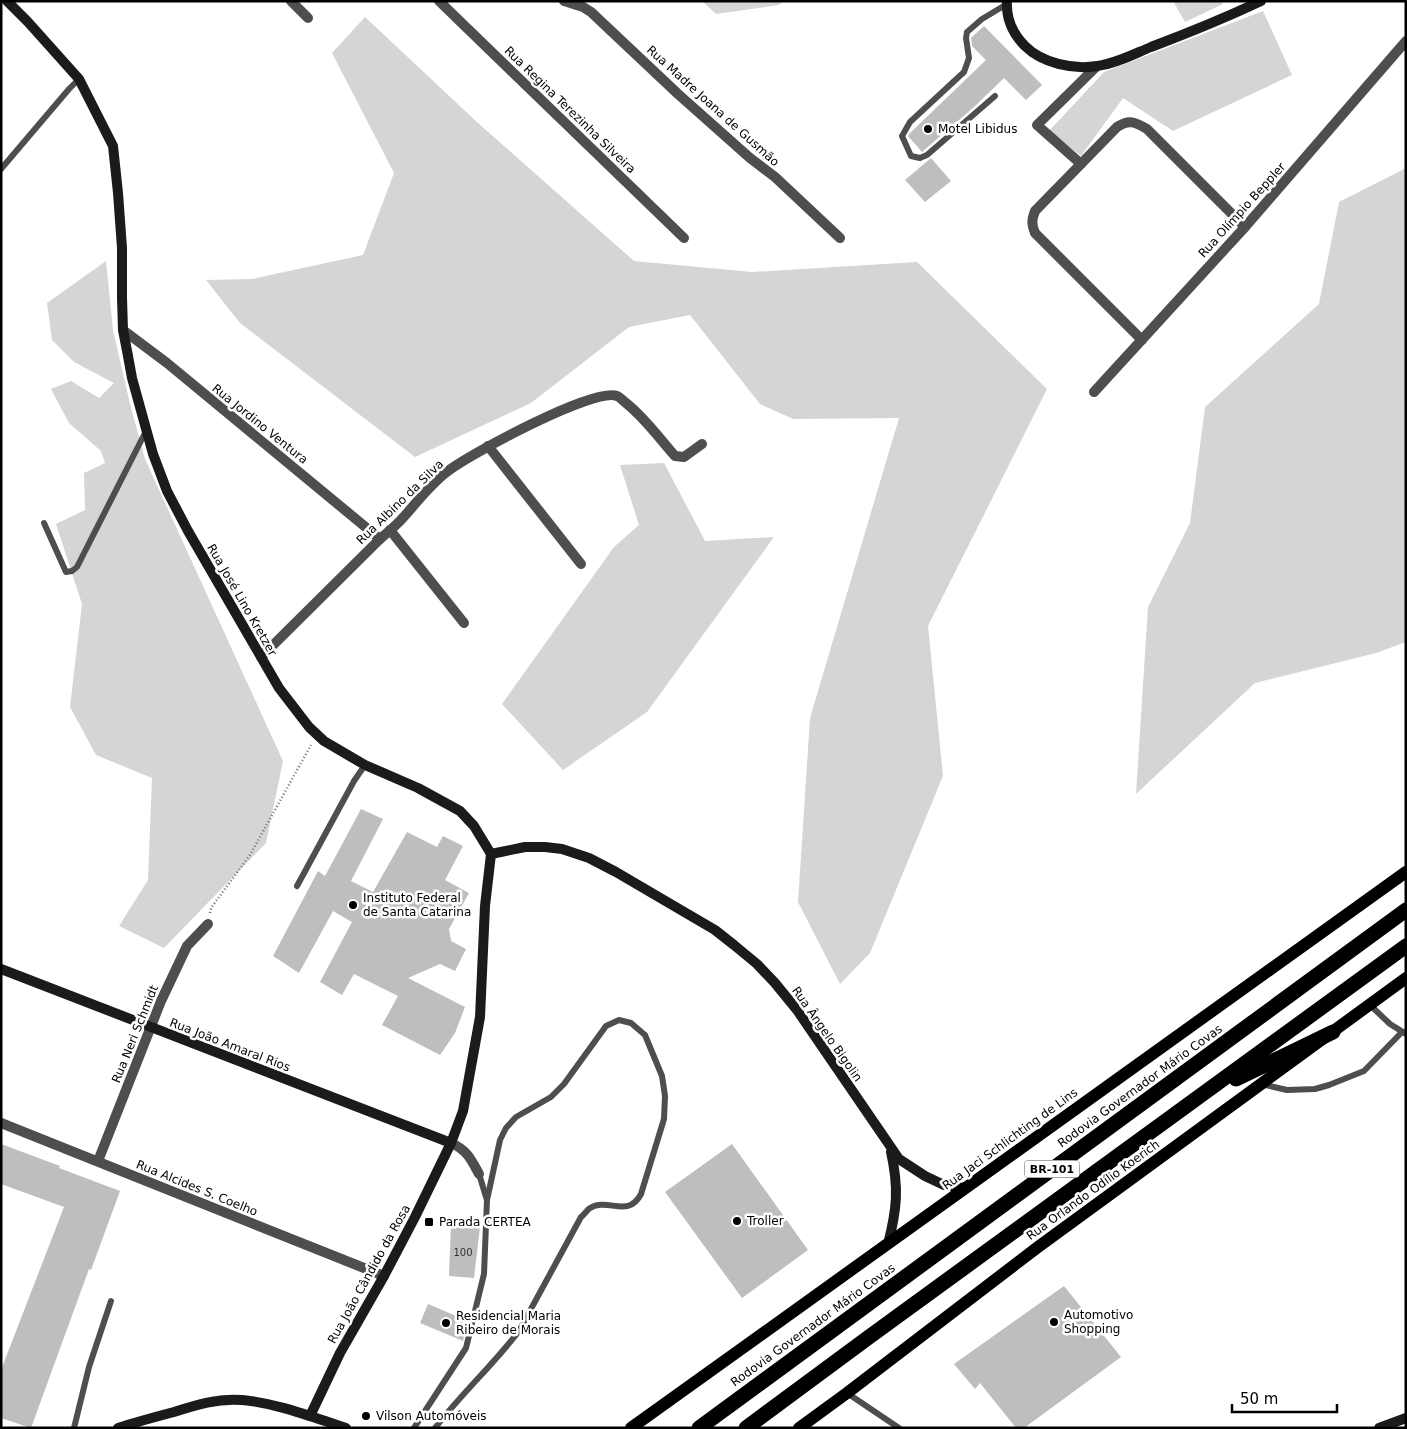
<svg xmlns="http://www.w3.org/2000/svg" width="1407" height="1429" viewBox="0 0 1407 1429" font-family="'DejaVu Sans',sans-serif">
<rect width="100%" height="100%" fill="#fff"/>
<!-- green -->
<g fill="#d5d5d5">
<polygon points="702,1 783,1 779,5 716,14"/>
<polygon points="1173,1 1221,1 1223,4 1185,22"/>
<polygon points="1263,11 1292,75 1173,131 1123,98 1081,156 1049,131 1104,72"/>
<polygon points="365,17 478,123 634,261 752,272 917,262 1047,389 928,626 943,776 870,953 840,984 798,902 810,718 899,418 793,419 760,404 690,315 629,327 531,403 415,457 240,323 206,280 252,279 363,255 394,173 332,53"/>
<polygon points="1406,168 1406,642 1376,653 1255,683 1136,794 1148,607 1190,523 1205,407 1319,304 1339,202"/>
<polygon points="106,261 113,330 130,404 145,459 283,761 266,843 164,948 119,926 148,880 152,778 96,755 70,707 82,604 56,524 85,510 84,473 105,463 101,451 69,423 51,389 71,381 99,398 114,383 74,362 52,340 47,303"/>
<polygon points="664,463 705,541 774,537 647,712 563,770 502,704 614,547 639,525 620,465"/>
</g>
<!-- building -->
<g fill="#bebebe">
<polygon points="984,26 1042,85 1026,100 1004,78 974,107 922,152 908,136 910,133 986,60 972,46 971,38"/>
<polygon points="931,158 951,181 925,202 905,180"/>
<polygon points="361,809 383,819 351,881 373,892 407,832 437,847 443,836 463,846 445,880 469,893 449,929 451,941 466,949 455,971 440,964 408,978 465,1007 455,1033 440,1055 382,1025 398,996 354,974 342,995 320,982 352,922 333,911 299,973 273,956 318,871 325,876"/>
<polygon points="1,1144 60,1166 59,1168 120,1191 91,1270 89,1269 31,1428 1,1418 1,1370 64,1207 1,1184"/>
<polygon points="732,1144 808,1250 742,1298 665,1192"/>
<polygon points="451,1223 480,1227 474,1278 449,1276"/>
<polygon points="1064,1286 1121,1357 1024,1428 1016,1428 980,1383 975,1389 954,1364"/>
<polygon points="428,1304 468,1321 463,1341 420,1323"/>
</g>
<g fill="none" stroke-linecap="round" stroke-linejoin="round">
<!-- path -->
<polyline stroke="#707070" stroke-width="2.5" stroke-dasharray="1 2.5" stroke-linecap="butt" points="210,913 211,908 250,855 311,745"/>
<!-- lane -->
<g stroke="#4e4e4e" stroke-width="6">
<polyline points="995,96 927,155 920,158 911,156 902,136 910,122 964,72 969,58 966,38 967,32 982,19 1007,4"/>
<polyline points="1,169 69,89 79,79"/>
<polyline points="44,523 66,572 72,571 77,567 146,431"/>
<polyline points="297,886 354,781 365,765"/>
<polyline points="1370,1005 1390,1024 1406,1034"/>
<polyline points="1261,1084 1287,1090 1315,1089 1329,1085 1364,1071 1402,1032"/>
<polyline points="847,1393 899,1428"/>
<polyline points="74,1428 89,1367 111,1301"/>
<polyline points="414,1428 466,1348 484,1274 487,1200 479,1174"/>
<path d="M435 1428C461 1394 493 1365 519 1331L581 1217C584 1215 587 1210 590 1208 608 1197 628 1219 641 1194L664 1119 665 1096 662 1076 645 1035 631 1023 619 1020 606 1026 564 1084 551 1097 516 1117 506 1128 500 1140 487 1200"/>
</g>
<!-- street -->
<g stroke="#4e4e4e" stroke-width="10">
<polyline points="291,1 308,18"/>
<polyline points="439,1 684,238"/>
<polyline points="564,1 583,7 591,12 678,94 750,158 775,177 840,238"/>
<polyline points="1081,164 1037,125 1096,67"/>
<polyline points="123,330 167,363 380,539"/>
<path d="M1142 340 1035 233C1031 224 1032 219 1035 211L1117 127C1129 119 1135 122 1147 129L1245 227"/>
<polyline points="1094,392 1245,227 1406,41"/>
<polyline points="488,446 581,564"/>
<polyline points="390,530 464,623"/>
<path d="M261 657 380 539C387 533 394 527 400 521 416 504 429 485 448 471 470 454 594 387 617 396 620 397 623 401 626 403 645 418 659 438 675 456L684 457 702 444"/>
<polyline points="1,1123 384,1276"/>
<path d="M451 1143C467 1150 471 1159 479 1174"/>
<polyline points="98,1161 161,1001 187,946 208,924"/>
</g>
<!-- secondary -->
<g stroke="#1b1b1b" stroke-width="10">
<polyline points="7,1 28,22 79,79 113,146 118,193 122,248 122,298 123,330 128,356 132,378 153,454 167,491 188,531 279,688 309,727 324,741 365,765 418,788 460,811 474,826 491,854 485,906 480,1017 463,1111 451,1143 415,1217 384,1276 340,1353 310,1416"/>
<path d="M1007 1C1006 19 1013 34 1025 46 1042 63 1073 70 1097 66 1115 64 1134 54 1151 47 1188 33 1225 18 1261 1"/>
<polyline points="491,854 525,847 545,847 562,849 589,858 616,872 715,930 734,945 757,964 775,983 797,1010 899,1159 925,1176 944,1185 965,1188"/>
<polyline points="1,969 451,1143"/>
<path d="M888 1244C897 1209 899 1188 891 1152"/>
<path d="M118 1428C136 1422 155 1417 174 1412 196 1405 218 1398 242 1400 277 1403 312 1417 346 1428"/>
<polyline points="1379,1428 1406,1418"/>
</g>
<!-- primary -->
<g stroke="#000" stroke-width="12">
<polyline points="631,1428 1406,872"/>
<polyline points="799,1428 847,1393 1038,1247 1406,978"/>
</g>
<!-- highway -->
<g stroke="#000" stroke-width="15">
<polyline points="1236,1079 1333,1032"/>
<polyline points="699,1428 1406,910"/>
<polyline points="746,1428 869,1337 1406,946"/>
</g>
</g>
<!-- markers -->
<g fill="#000" stroke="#fff" stroke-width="2">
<circle cx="928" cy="129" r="5"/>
<circle cx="353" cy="905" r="5"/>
<circle cx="737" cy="1221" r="5"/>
<rect x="424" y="1217" width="10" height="10" rx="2.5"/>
<circle cx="1054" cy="1322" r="5"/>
<circle cx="446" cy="1323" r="5"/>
<circle cx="366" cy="1416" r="5"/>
</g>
<g text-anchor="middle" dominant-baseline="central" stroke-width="5" stroke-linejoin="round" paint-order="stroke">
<!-- number labels -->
<g font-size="10" fill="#303030">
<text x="463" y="1252">100</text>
</g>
<!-- shield labels -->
<rect fill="#fff" stroke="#4c4c4c" stroke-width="1" x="1024.5" y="1160.5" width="55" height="17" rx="4"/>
<g font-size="11" font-weight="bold" fill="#000">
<text x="1052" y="1169">BR-101</text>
</g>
<!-- street labels -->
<g font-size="12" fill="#000" stroke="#fff">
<text transform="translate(713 106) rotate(42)">Rua Madre Joana de Gusmão</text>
<text transform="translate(570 110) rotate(44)">Rua Regina Terezinha Silveira</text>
<text transform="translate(1242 210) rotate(-48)">Rua Olímpio Beppler</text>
<text transform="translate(260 424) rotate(39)">Rua Jordino Ventura</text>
<text transform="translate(400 502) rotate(-44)">Rua Albino da Silva</text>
<text transform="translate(242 600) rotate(60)">Rua José Lino Kretzer</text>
<text transform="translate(135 1034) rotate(-68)">Rua Neri Schmidt</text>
<text transform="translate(827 1034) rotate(55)">Rua Ângelo Bigolin</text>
<text transform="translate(230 1045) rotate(21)">Rua João Amaral Rios</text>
<text transform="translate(1140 1086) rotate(-36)">Rodovia Governador Mário Covas</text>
<text transform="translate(1010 1139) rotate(-36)">Rua Jaci Schlichting de Lins</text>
<text transform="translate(197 1188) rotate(22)">Rua Alcides S. Coelho</text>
<text transform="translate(1093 1190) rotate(-36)">Rua Orlando Odílio Koerich</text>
<text transform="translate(369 1274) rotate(-61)">Rua João Cândido da Rosa</text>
<text transform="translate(813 1325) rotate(-36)">Rodovia Governador Mário Covas</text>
</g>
<!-- poi labels -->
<g font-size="12" fill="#000" stroke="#fff" text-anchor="start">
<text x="938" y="129">Motel Libidus</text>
<text x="363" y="898">Instituto Federal<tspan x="363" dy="14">de Santa Catarina</tspan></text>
<text x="747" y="1221">Troller</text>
<text x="439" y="1222">Parada CERTEA</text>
<text x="1064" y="1315">Automotivo<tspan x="1064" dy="14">Shopping</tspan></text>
<text x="456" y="1316">Residencial Maria<tspan x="456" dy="14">Ribeiro de Morais</tspan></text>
<text x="376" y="1416">Vilson Automóveis</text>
</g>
</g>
<!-- border -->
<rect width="1407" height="1429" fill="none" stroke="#000000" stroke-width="5"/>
<!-- scale -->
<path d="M1232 1404v8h105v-8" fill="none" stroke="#000000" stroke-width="2.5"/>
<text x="1240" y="1404" font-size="15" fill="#000000" stroke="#ffffff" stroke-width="4" paint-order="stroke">50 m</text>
</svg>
